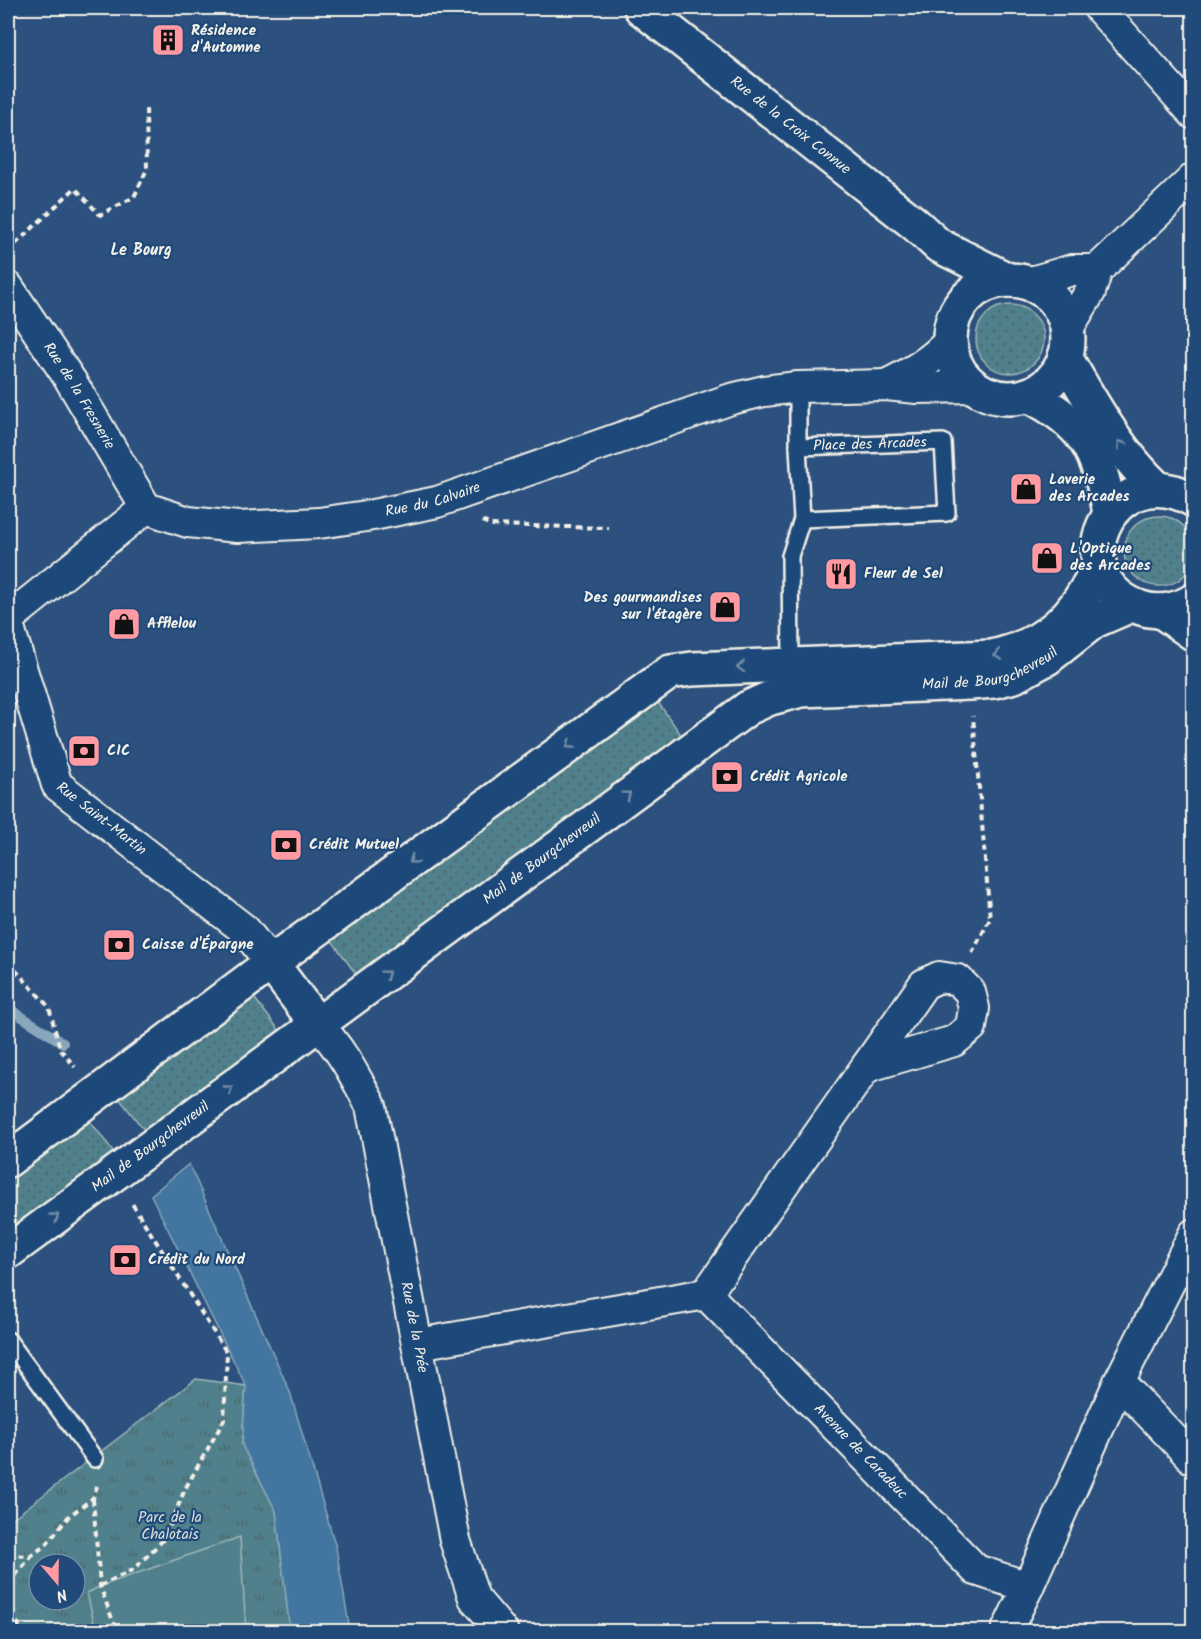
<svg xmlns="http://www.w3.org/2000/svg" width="1201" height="1639" viewBox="0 0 1201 1639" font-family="Kalam,sans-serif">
<defs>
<pattern id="grass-dots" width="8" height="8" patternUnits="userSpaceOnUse" patternTransform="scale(1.5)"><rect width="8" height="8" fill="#50808b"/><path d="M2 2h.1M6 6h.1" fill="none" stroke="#4d676c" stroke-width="1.8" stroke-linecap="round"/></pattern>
<pattern id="park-tufts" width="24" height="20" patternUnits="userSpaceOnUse" patternTransform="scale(1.5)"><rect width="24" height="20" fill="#50808b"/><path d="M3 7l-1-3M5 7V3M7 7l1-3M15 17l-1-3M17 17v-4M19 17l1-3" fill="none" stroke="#4d676c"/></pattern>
</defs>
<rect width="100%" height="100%" fill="#2d517e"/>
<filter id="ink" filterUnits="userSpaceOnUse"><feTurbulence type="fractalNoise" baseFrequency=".0167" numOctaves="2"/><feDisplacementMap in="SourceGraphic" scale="12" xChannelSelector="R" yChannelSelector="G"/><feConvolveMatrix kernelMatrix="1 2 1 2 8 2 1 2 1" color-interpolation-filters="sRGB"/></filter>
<g filter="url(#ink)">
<!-- grass -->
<g fill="url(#grass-dots)" stroke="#a2b8ba" stroke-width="1.5">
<circle cx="1010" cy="339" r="34"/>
<circle cx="1159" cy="551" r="35"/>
<polygon points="655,698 682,736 358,977 330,938"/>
<polygon points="252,995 279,1030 145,1131 118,1097"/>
<polygon points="87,1117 117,1156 8,1237 8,1176"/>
</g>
<!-- park -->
<path fill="url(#park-tufts)" stroke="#a2b8ba" stroke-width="1.5" fill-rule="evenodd" d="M196 1379 246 1386 242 1445 276 1511 290 1631 8 1632V1522ZM39 1564H75V1600H39Z"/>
<!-- garden -->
<polygon fill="#50808b" stroke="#a2b8ba" stroke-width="1.5" points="240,1537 246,1631 96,1631 87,1593 101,1586"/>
<!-- water -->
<polygon fill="#42759f" stroke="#89a7bc" stroke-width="1.5" points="189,1164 290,1392 336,1548 350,1631 290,1631 276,1511 242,1445 246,1386 151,1195"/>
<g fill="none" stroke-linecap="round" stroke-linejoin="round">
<!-- stream -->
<polyline stroke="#89a7bc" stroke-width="10" points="8,1008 63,1043"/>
<defs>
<g id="service">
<path id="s1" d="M798 447 943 442 947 513 802 519"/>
<polyline points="791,665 790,556 802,519 798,447 798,387"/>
<polyline points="8,1340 95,1459"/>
</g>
<g id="minor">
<polyline points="1099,8 1194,114"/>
<polyline points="1028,283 1072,270 1097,270"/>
<path id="s2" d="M8 287 71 381 146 508"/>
<polyline points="1067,330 1090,292 1097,270 1194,178"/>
<path d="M886 385C911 373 931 361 950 341"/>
<path id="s3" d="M146 508 188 522 238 527 319 523 373 515 437 502 731 399 764 391 798 387 886 385 917 388 975 387"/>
<polyline points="8,619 146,508"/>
<path id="s4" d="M8 624 57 785 245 930 271 963"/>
<polygon points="939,977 958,980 970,992 974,1008 971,1027 954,1041 866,1067 924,984"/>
<path id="s5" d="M317 1024C341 1048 355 1076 371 1106L455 1540 474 1598 503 1632"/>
<polyline points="706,1294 866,1067"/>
<path id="s6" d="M418 1344 706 1294 976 1570 1028 1587"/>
<polyline points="1119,1382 1194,1460"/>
<polyline points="1006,1632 1028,1587 1119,1382 1194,1234"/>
</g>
<g id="tertiary">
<path id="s7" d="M641 8 915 224 938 245 1008 280"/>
<circle cx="1009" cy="339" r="59"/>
<path d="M1065 357C1092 403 1119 453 1158 489"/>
<path d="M1028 395C1085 423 1099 452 1110 513"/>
</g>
<g id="secondary">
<path d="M1194 500C1109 453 1056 579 1141 608 1159 614 1179 610 1194 600"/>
<polyline points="1161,611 1194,634"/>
<polyline points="271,963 317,1024"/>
<path d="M8 1160 271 963 670 672 692 669 992 657C1047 645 1077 615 1099 564"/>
<path id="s8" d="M8 1252 748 708 770 698 801 690 970 683 994 681 1014 676 1047 658 1094 621 1131 605"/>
</g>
</defs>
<!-- service casing -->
<use href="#service" stroke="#f4f1e8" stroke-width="20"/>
<!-- minor casing -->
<use href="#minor" stroke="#f4f1e8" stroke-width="34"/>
<!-- tertiary casing -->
<use href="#tertiary" stroke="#f4f1e8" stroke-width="38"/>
<!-- secondary casing -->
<use href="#secondary" stroke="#f4f1e8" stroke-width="38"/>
<!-- path -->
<g stroke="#f4f1e8" stroke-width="4" stroke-dasharray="6 4.5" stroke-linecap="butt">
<polyline points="8,251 75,188 100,215 134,197 147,169 146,106"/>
<polyline points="482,521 491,525 609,528"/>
<polyline points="972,953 990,919 973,716"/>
<polyline points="8,962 49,1007 60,1049 75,1067"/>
<polyline points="93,1499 100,1586 117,1632"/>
<polyline points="8,1555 31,1556 47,1544 69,1516 93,1498 98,1483"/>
<polyline points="8,1583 31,1557"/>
<polyline points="100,1586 134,1569 165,1538 185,1489 224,1420 227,1353 131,1202"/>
<polyline points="8,1603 22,1632"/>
</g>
<!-- service -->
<use href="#service" stroke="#1f4a7a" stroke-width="15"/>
<!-- minor -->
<use href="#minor" stroke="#1f4a7a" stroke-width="30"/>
<!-- tertiary -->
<use href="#tertiary" stroke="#1f4a7a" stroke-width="33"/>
<!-- secondary -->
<use href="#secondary" stroke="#1f4a7a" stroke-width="33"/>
</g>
<!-- one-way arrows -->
<defs><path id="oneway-chevron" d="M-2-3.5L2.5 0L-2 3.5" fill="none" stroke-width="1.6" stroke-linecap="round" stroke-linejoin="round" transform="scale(1.5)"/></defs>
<g stroke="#748da6">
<use href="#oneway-chevron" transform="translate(1121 444) rotate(-124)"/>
<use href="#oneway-chevron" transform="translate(998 655) rotate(169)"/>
<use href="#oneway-chevron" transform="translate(741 667) rotate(178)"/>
<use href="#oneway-chevron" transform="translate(570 745) rotate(144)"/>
<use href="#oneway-chevron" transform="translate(627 795) rotate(-37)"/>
<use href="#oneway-chevron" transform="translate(413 860) rotate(144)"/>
<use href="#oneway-chevron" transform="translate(386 974) rotate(-37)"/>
<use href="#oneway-chevron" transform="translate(229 1089) rotate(-36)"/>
<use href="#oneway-chevron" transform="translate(55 1217) rotate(-36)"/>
</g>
</g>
<!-- icons -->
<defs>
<symbol id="building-square" viewBox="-11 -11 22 22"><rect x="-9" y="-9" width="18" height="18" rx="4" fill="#ff9aa2" stroke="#1f4a7a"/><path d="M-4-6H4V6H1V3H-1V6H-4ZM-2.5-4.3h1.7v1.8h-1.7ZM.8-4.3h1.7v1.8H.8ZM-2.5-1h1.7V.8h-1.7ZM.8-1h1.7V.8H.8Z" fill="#111"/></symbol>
<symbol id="shop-square" viewBox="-11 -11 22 22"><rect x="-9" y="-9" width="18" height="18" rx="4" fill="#ff9aa2" stroke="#1f4a7a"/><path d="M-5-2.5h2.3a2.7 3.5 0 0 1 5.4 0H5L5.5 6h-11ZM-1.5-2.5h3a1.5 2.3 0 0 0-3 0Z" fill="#111"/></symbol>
<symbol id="restaurant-square" viewBox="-11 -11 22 22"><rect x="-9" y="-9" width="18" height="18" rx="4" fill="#ff9aa2" stroke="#1f4a7a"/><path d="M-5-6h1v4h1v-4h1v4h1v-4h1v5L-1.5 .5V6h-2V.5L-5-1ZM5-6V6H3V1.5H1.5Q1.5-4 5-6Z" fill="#111"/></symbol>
<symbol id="bank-square" viewBox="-11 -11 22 22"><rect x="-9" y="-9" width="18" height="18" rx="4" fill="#ff9aa2" stroke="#1f4a7a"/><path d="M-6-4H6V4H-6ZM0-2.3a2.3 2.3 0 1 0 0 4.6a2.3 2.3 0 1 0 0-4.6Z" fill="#111"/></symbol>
</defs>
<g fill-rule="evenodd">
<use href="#building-square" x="149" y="21" width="38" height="38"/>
<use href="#shop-square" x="1007" y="470" width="38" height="38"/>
<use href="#shop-square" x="1028" y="539" width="38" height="38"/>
<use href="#restaurant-square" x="822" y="555" width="38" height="38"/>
<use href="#shop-square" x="706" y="588" width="38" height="38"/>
<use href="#shop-square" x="105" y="605" width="38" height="38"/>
<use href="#bank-square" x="65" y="732" width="38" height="38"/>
<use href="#bank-square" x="708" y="758" width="38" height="38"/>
<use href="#bank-square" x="267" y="826" width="38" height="38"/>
<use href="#bank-square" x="100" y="926" width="38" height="38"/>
<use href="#bank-square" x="106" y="1241" width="38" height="38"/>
</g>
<g text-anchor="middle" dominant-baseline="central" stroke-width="4.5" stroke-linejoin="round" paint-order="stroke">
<!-- poi labels -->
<g font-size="15" font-weight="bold" fill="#f4f1e8" stroke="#1f4a7a" text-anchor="start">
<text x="191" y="31">Résidence<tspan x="191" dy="17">d'Automne</tspan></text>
<text x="1049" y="480">Laverie<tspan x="1049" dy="17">des Arcades</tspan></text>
<text x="1070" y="549">L'Optique<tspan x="1070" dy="17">des Arcades</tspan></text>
<text x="864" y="574">Fleur de Sel</text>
<text x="702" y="598" text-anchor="end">Des gourmandises<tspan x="702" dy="17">sur l'étagère</tspan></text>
<text x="147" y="624">Afflelou</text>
<text x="107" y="751">CIC</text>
<text x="750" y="777">Crédit Agricole</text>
<text x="309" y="845">Crédit Mutuel</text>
<text x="142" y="945">Caisse d'Épargne</text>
<text x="148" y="1260">Crédit du Nord</text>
</g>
<!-- street labels -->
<g font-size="15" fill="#f4f1e8" stroke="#1f4a7a">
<text stroke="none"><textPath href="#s7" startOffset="190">Rue de la Croix Connue</textPath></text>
<text stroke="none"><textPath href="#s2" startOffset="130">Rue de la Fresnerie</textPath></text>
<text stroke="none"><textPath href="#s1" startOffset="72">Place des Arcades</textPath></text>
<text stroke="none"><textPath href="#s3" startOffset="292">Rue du Calvaire</textPath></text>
<text stroke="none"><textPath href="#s8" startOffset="1167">Mail de Bourgchevreuil</textPath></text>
<text stroke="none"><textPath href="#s4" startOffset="224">Rue Saint-Martin</textPath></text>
<text stroke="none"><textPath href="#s8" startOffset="663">Mail de Bourgchevreuil</textPath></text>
<text stroke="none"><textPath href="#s8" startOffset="177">Mail de Bourgchevreuil</textPath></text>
<text stroke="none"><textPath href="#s5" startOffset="324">Rue de la Prée</textPath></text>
<text stroke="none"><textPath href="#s6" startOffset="513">Avenue de Caradeuc</textPath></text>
</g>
<!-- park labels -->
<g font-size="15" fill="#dbe0da" stroke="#1f4a7a">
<text x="170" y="1518">Parc de la<tspan x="170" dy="17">Chalotais</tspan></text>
</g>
<!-- neighbourhood labels -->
<g font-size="16" font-weight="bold" fill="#f4f1e8" stroke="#1f4a7a">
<text x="141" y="250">Le Bourg</text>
</g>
</g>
<!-- margin -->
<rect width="1201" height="1639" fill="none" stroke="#1f4a7a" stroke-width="30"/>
<rect x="15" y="15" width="1171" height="1609" fill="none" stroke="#f4f1e8" stroke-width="2" filter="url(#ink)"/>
<!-- north arrow -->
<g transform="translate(57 1582) rotate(160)"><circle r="28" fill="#1f4a7a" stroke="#748da6" stroke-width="1.5"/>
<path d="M0-4.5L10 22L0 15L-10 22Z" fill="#ff9aa2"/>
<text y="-9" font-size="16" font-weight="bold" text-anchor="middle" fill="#f4f1e8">N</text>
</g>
</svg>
